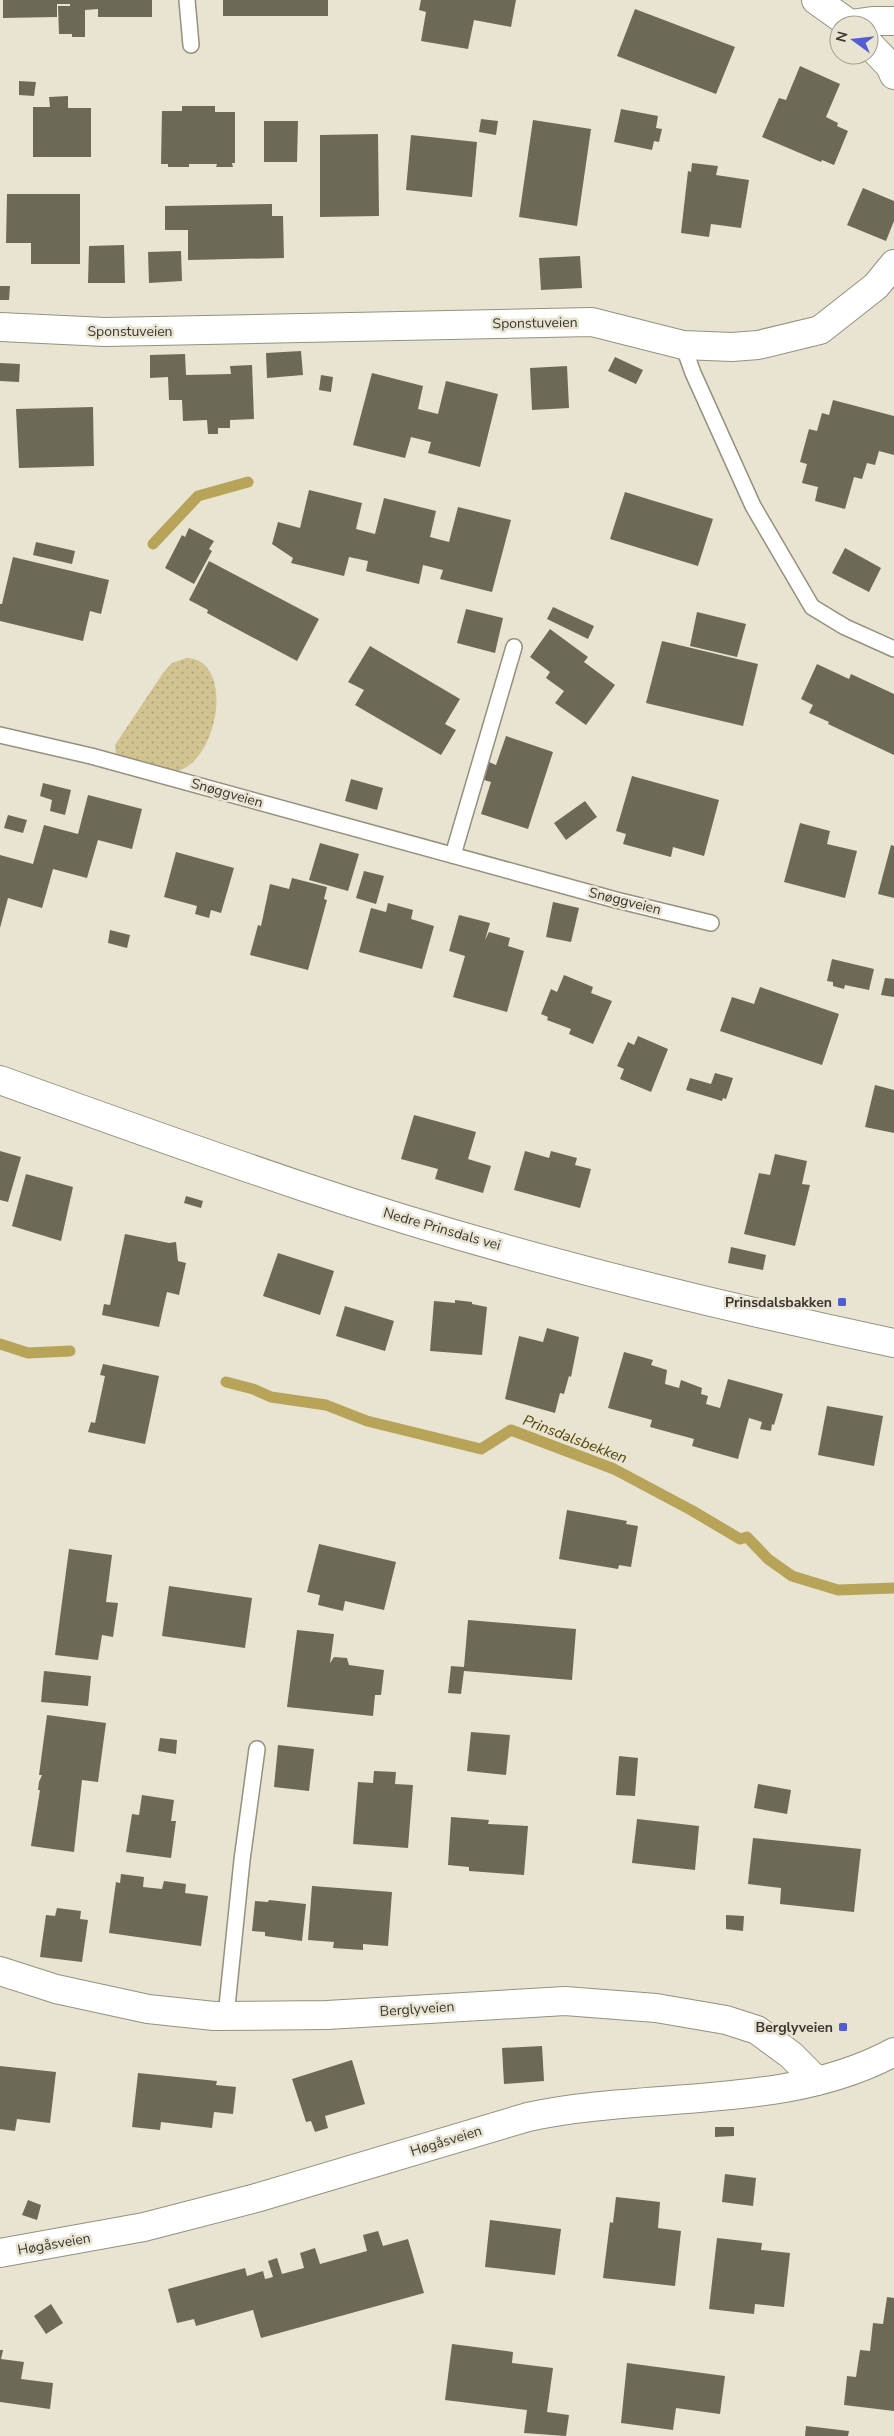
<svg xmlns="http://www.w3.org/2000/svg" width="894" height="2436" viewBox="0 0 894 2436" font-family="'Nunito Sans',sans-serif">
<defs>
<pattern id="grass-dots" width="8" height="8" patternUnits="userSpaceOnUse" patternTransform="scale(1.25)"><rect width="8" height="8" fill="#d2c490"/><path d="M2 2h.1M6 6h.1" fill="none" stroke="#aba076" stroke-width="1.8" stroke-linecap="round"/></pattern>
</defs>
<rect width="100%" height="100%" fill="#e9e4d1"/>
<!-- grass -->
<path fill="url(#grass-dots)" d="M186 658C238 659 217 769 172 772 163 773 127 759 116 756L115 745 163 673 172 663Z"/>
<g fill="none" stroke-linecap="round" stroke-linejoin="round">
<!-- stream -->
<g stroke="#b8a458" stroke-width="11">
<polyline points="153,544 198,496 248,482"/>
<polyline points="0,1344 28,1353 70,1351"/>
<polyline points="226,1382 253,1389 271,1397 326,1405 367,1421 481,1449 511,1430 614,1469 691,1510 740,1539 747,1537 768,1559 792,1576 838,1590 894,1588"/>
</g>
</g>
<!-- building -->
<g fill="#6d6958">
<polygon points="3,0 152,0 152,17 98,17 98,9 85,10 85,37 72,37 72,34 59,34 58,6 70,6 70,4 57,4 57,17 3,18"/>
<rect x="223" y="0" width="105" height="16"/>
<polygon points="421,0 516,0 511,27 474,20 468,49 421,41 426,12 419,10"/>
<polygon points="635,9 735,47 716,94 617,56"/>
<polygon points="800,66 840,84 826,117 838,123 837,126 848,131 834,165 822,160 821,162 762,137 779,98 786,100"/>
<polygon points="19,81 36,82 34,96 19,95"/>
<polygon points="68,96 68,108 91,108 91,157 33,157 33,107 50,107 49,97"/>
<polygon points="182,106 215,106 215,112 235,112 235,163 232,163 233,167 216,167 217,164 189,164 189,167 168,167 168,164 161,164 162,111 182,111"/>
<polygon points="621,109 658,116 656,128 662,129 659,142 654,141 652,150 614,142"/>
<polygon points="481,119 498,121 496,135 479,132"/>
<polygon points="533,120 591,129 577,226 519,217"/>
<polygon points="264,121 298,121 297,162 264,162"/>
<polygon points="378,134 379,216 320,217 320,135"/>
<polygon points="411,135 477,142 472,197 406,190"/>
<polygon points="692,163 718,166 716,175 749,180 741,228 711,224 709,237 681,233 688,171 691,172"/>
<polygon points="863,188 894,201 894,221 886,241 847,225"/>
<polygon points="7,194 80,194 80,264 31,264 31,243 6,243"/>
<polygon points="272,204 272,216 283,216 284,258 188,260 188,230 165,230 165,206"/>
<polygon points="124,245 125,283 88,283 89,246"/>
<polygon points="181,251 182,281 149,283 148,252"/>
<polygon points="580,256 582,288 541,290 539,258"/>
<polygon points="0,286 10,286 9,300 0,300"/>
<polygon points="301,351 303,375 267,378 266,353"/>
<polygon points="185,354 186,375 231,374 230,366 252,365 254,419 230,420 230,428 218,428 218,434 208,434 207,420 183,421 182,400 169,400 168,377 150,378 150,355"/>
<polygon points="615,357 643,370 636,384 608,371"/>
<polygon points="0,363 20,364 19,382 0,381"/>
<polygon points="567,366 569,408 532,410 530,368"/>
<polygon points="372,373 423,386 418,409 438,414 446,381 498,394 480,467 428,453 431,442 411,437 405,458 353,445"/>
<polygon points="321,375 333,377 331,392 319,390"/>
<polygon points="833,400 894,416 894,455 879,451 875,465 867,463 862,479 854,477 845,509 815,501 818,487 802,483 807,464 800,462 809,429 817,431 822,413 829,415"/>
<polygon points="93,407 94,466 19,468 16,409"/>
<polygon points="309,490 362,503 356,529 375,534 384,498 436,511 430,537 449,542 458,507 511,520 492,592 440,579 443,570 423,565 419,584 366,571 368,561 349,557 344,576 291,563 293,558 272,544 278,522 300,528"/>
<polygon points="625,492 713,519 698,566 610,539"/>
<polygon points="189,528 214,541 209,549 212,551 194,584 165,568 182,535 185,537"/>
<polygon points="36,542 75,551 72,564 33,555"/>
<polygon points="845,548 881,568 869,592 832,573"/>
<polygon points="13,557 109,580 101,614 90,611 83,641 0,621 0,604 2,604"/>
<polygon points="209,561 319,619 297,661 207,613 208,610 189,600"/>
<polygon points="553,607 594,626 588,639 547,619"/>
<polygon points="466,609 503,618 495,653 457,643"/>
<polygon points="697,612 746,624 737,657 690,646"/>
<polygon points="550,629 588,657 584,662 615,685 586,725 555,703 564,691 546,678 550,672 530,657"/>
<polygon points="662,641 758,664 743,726 646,703"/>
<polygon points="370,646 460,699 445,724 456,730 441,755 355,705 364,690 348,682"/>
<polygon points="817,664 849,679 851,674 894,694 894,755 828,724 829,722 809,713 813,705 801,699"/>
<polygon points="506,736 553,752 528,829 481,814 491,782 484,780 489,762 496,765"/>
<polygon points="632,776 719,800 704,856 673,847 671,857 623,844 626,834 616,831"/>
<polygon points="351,779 383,788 377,810 345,801"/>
<polygon points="43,783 71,790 65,815 50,811 52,800 40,796"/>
<polygon points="88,795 142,809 132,849 98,840 87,878 53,869 42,908 8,898 0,928 0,855 33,864 44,825 78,834"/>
<polygon points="585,801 597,817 566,840 554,823"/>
<polygon points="8,815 27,820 23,833 4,828"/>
<polygon points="800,823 830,831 827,844 857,851 845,898 784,882"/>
<polygon points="320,843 359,854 348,891 309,880"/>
<polygon points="891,845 894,846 894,898 878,894"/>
<polygon points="176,852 234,868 221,913 211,910 209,918 195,914 197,906 164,897"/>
<polygon points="364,871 384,876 376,904 356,898"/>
<polygon points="292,878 327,887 324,899 327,900 308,970 250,955 258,925 261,926 270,884 289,889"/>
<polygon points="553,902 579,908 571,942 546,937"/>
<polygon points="388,903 413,910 411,919 434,926 422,969 359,952 371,908 386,912"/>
<polygon points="459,915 490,923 485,940 489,932 510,938 508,946 524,951 507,1012 453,997 465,956 449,951"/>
<polygon points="110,930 130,935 127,948 108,943"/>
<polygon points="832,959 874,969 869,990 845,985 844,989 833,986 833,982 827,981"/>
<polygon points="564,975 593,987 591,993 612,1001 593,1044 569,1034 571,1029 547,1020 548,1017 541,1014 551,989 557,992"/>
<polygon points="885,978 894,979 894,997 881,995"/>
<polygon points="760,987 839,1014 822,1065 720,1031 732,997 754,1004"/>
<polygon points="638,1036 668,1049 651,1092 620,1079 624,1069 617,1066 628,1042 634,1045"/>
<polygon points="715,1073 733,1078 726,1099 723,1098 722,1101 686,1090 690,1078 711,1084"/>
<polygon points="875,1085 894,1090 894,1133 865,1127"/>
<polygon points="414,1115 476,1132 468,1159 491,1166 483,1193 435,1179 438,1169 401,1159"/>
<polygon points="0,1151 21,1157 8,1202 0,1200"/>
<polygon points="525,1151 549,1158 551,1151 577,1158 575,1165 591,1169 580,1208 514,1190"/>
<polygon points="775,1154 807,1161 802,1184 810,1185 795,1246 744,1234 759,1173 770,1175"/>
<polygon points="26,1174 73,1187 61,1241 12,1226"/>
<polygon points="186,1196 203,1201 201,1208 184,1203"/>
<polygon points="125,1234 169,1243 176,1242 178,1261 186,1263 179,1295 167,1292 159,1327 102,1315 104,1304 110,1305"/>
<polygon points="731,1247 766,1255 763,1270 728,1263"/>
<polygon points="278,1253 334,1271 320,1315 263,1296"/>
<polygon points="455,1300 472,1302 472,1304 487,1307 482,1355 430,1351 434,1301 455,1303"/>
<polygon points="345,1306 394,1321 385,1351 336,1336"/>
<polygon points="547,1328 579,1337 571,1377 569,1376 564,1394 560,1393 555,1413 505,1399 519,1336 543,1342"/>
<polygon points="624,1352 653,1360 651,1365 667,1370 665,1384 679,1388 681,1380 702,1388 701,1394 708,1396 706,1404 720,1408 728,1379 783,1394 774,1425 772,1424 771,1431 760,1429 762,1422 749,1418 738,1459 692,1446 694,1439 650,1427 652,1420 608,1408"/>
<polygon points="103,1364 159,1376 145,1444 88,1432 91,1422 95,1423 105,1376 100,1375"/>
<polygon points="827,1406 883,1416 874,1466 818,1455"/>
<polygon points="567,1510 627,1521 626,1524 638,1526 631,1567 619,1565 618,1569 559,1559"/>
<polygon points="319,1544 396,1562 384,1610 345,1601 343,1611 318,1605 320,1595 307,1592"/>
<polygon points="69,1549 112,1555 106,1602 118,1603 113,1637 102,1635 98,1660 55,1655"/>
<polygon points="169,1586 252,1598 245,1648 162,1636"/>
<polygon points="468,1620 576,1629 572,1680 464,1671 461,1694 448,1693 451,1666 464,1667"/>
<polygon points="297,1630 334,1634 330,1663 334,1657 347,1658 349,1665 384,1670 381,1695 375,1695 373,1716 287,1707"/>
<polygon points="44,1671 91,1676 88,1706 41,1702"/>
<polygon points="47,1715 106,1723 98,1782 82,1780 74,1852 31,1846 40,1790 38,1790 39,1782 42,1775 39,1775"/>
<polygon points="471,1732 510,1735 506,1775 467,1771"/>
<polygon points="160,1738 177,1740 176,1754 158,1751"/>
<polygon points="278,1745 314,1749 309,1791 274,1787"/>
<polygon points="619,1756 638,1758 635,1796 616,1795"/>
<polygon points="374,1771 396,1772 395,1784 413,1785 408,1848 353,1844 358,1782 373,1783"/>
<polygon points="758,1784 791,1790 787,1814 754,1808"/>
<polygon points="142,1795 174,1800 171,1821 176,1821 171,1858 126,1852 132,1814 139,1815"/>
<polygon points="451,1817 489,1820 488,1824 528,1826 524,1875 469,1871 469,1867 448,1865"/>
<polygon points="637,1819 699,1826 695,1870 632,1863"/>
<polygon points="753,1838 861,1849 854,1912 780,1904 781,1888 748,1884"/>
<polygon points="121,1874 144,1877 143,1887 162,1889 164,1881 186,1884 185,1893 208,1896 201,1946 109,1933 116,1882 120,1883"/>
<polygon points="312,1886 392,1892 388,1946 363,1944 363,1950 333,1948 334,1942 308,1940"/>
<polygon points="269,1900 306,1904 302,1941 265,1936 265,1932 252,1931 255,1901 268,1902"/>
<polygon points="57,1908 81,1911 80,1919 88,1920 82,1962 40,1957 46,1915 55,1916"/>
<polygon points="726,1915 744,1916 743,1931 726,1929"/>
<polygon points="542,2046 544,2081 504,2084 502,2048"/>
<polygon points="352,2060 365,2104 325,2116 328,2128 315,2132 311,2121 306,2122 292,2079"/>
<polygon points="0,2066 56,2072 50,2123 17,2119 15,2131 0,2129"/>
<polygon points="138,2073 217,2081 216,2085 236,2087 233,2114 214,2112 212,2128 161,2122 160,2130 132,2127"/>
<polygon points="715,2127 734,2127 734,2136 715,2137"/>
<polygon points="725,2174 756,2178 753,2206 722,2202"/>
<polygon points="616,2197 660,2202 658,2228 681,2231 675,2286 603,2278 610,2222 613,2223"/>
<polygon points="28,2200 41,2205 37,2220 22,2215"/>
<polygon points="490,2220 561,2229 555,2275 485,2267"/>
<polygon points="378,2231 383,2246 408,2239 424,2293 261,2338 253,2310 196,2326 194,2319 177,2323 168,2289 245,2268 247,2276 263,2271 265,2279 273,2277 268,2261 277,2258 282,2274 304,2268 300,2253 315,2248 320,2264 367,2251 363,2235"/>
<polygon points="717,2238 762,2243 761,2250 790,2253 784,2307 755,2304 754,2314 709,2309"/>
<polygon points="887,2297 894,2298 894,2411 844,2405 847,2376 856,2377 860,2350 870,2351 873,2323 883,2324"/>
<polygon points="51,2304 63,2323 46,2334 34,2316"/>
<polygon points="452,2344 513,2352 512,2363 553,2368 547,2412 569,2415 566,2436 524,2433 527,2410 445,2400"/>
<polygon points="0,2350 3,2350 1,2359 24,2362 21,2379 53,2383 50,2409 0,2402"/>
<polygon points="627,2363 725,2376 720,2414 676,2408 673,2430 621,2423"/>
<polygon points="806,2426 849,2431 848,2436 805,2436"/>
</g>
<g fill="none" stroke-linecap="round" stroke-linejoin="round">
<defs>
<g id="service">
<polyline points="187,0 191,45"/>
<polyline points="683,345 693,373 753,506 812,607 845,627 894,649"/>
<polyline points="0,735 91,756 616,900 711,923"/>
<polyline points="453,855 514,647"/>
<polyline points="226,2016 242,1860 257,1749"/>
</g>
<g id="minor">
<polyline points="816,0 851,25"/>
<polyline points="851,24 872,21 894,21"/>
<polyline points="869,44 890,66 894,75"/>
<polyline points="0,327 105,332 592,322 683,345 732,347 758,345 820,330 876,286 894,264"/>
<polyline points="0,1971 56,1989 148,2009 214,2016 327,2015 565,2001 656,2008 726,2020 757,2030 791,2055 817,2081"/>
</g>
<path id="tertiary" d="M0 2253 144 2227 256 2198 528 2117C647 2091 785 2111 894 2052"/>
<path id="secondary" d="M0 1080C100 1116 200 1152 301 1186 494 1251 694 1301 894 1343"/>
</defs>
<!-- service casing -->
<use href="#service" stroke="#95907f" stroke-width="18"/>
<!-- minor casing -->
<use href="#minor" stroke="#95907f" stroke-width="30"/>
<!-- tertiary casing -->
<use href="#tertiary" stroke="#95907f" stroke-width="30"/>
<!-- secondary casing -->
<use href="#secondary" stroke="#95907f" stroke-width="30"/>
<!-- service -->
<use href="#service" stroke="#fff" stroke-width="15"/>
<!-- minor -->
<use href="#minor" stroke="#fff" stroke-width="28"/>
<!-- tertiary -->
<use href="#tertiary" stroke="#fff" stroke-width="28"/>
<!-- secondary -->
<use href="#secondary" stroke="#fff" stroke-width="28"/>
</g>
<!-- markers -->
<g fill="#525cd3" stroke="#e9e4d1" stroke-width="2">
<rect x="837" y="1297" width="10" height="10" rx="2.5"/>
<rect x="838" y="2022" width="10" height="10" rx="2.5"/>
</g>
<g text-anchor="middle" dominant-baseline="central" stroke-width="5" stroke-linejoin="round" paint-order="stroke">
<!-- street labels -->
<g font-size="14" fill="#393730" stroke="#e9e4d1">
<text transform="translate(535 323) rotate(-1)">Sponstuveien</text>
<text x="130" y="331">Sponstuveien</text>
<text transform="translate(227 793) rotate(16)">Snøggveien</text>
<text transform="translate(625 901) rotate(14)">Snøggveien</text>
<text transform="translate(442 1229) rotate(16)">Nedre Prinsdals vei</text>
<text transform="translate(417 2009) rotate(-4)">Berglyveien</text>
<text transform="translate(446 2141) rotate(-17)">Høgåsveien</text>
<text transform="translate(54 2244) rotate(-10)">Høgåsveien</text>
</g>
<!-- poi labels -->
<g font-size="14" font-weight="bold" fill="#393730" stroke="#e9e4d1" text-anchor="end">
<text x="832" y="1302">Prinsdalsbakken</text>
<text x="833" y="2027">Berglyveien</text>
</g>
<!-- water labels -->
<g font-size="15" font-style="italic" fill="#514304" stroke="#e9e4d1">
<text transform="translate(575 1439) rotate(21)">Prinsdalsbekken</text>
</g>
</g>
<!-- north arrow -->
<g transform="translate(854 40) rotate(285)"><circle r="24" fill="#e9e4d1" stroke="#a39f91"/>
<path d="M0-4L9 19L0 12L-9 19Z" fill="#525cd3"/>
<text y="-8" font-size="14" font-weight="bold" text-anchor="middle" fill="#393730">N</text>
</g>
</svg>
